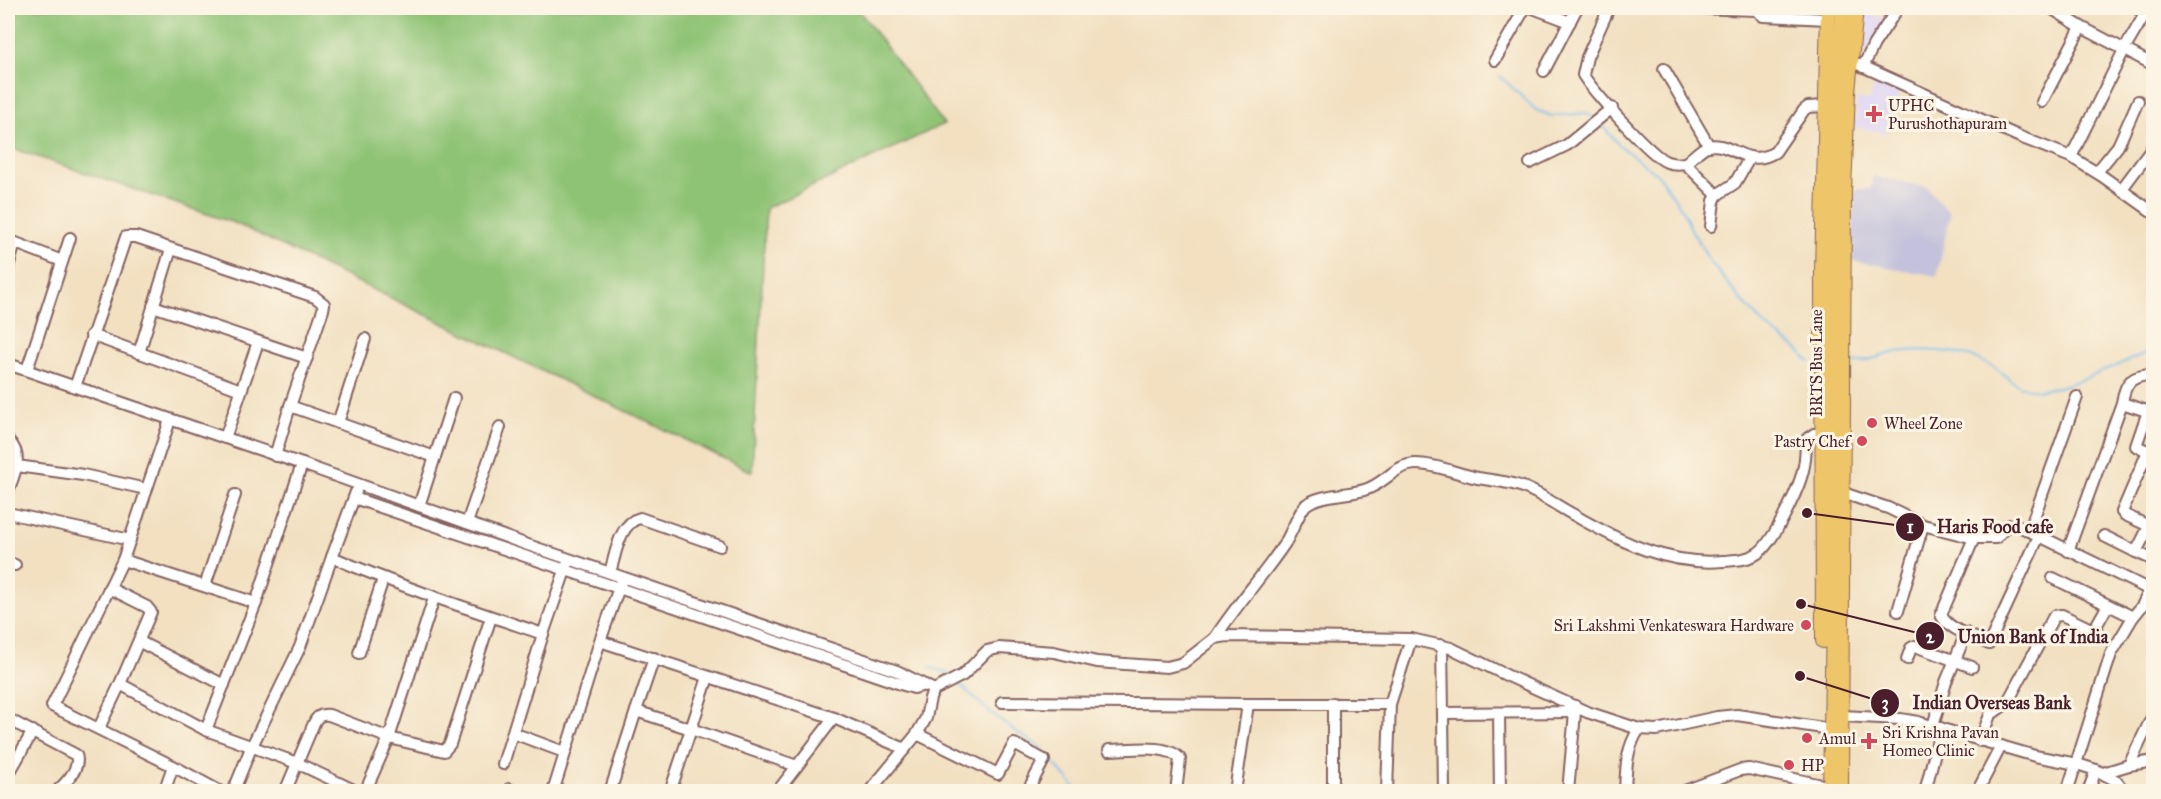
<svg xmlns="http://www.w3.org/2000/svg" width="2161" height="799" viewBox="0 0 2161 799" font-family="'IM FELL Great Primer',serif">
<rect width="100%" height="100%" fill="#fcf5e5"/>
<filter id="ink" filterUnits="userSpaceOnUse"><feTurbulence type="fractalNoise" baseFrequency=".0167" numOctaves="2"/><feDisplacementMap in="SourceGraphic" scale="12" xChannelSelector="R" yChannelSelector="G"/><feConvolveMatrix kernelMatrix="1 2 1 2 8 2 1 2 1" color-interpolation-filters="sRGB"/></filter>
<filter id="wash" filterUnits="userSpaceOnUse"><feTurbulence type="fractalNoise" baseFrequency=".008" numOctaves="4" result="noise"/><feDisplacementMap in="SourceGraphic" scale="24" xChannelSelector="R" yChannelSelector="G"/><feGaussianBlur stdDeviation="1.35" result="paint"/><feColorMatrix in="noise" values="0 0 0 0 0 0 0 0 0 0 0 0 0 0 0 0 0 1.4 0 .05"/><feComposite in="paint" operator="in"/></filter>
<g filter="url(#wash)">
<rect width="100%" height="100%" fill="#f2e0c1"/>
<!-- built -->
<g fill="#dfd5f5">
<polygon points="1864,12 1888,20 1864,56 1857,54"/>
<polygon points="1877,75 1901,89 1886,134 1855,127 1857,99 1870,101"/>
</g>
<!-- industrial -->
<polygon fill="#c3c1db" points="1873,176 1927,187 1950,214 1937,276 1849,260 1855,189 1871,189"/>
<!-- green -->
<polygon fill="#8ec375" stroke="#6c7150" stroke-width="1.5" points="8,8 857,8 944,124 766,208 752,472 237,224 8,147"/>
<g fill="none" stroke-linecap="round" stroke-linejoin="round">
<!-- stream -->
<g stroke="#70bae9" stroke-width="2">
<polyline points="1500,76 1536,110 1552,116 1587,113 1594,119"/>
<polyline points="1599,122 1620,146 1658,175 1682,209 1692,231 1711,263 1736,294 1764,325 1797,349 1810,362"/>
<path d="M1852 363C1868 362 1882 355 1897 352 1910 350 1926 350 1939 351 1957 352 1976 357 1992 366 2001 371 2009 380 2018 385 2051 403 2121 361 2154 350"/>
<polyline points="929,667 946,672 950,676"/>
<polyline points="957,682 991,713 1017,733 1039,746 1079,792"/>
</g>
</g>
</g>
<g filter="url(#ink)">
<g fill="none" stroke-linecap="round" stroke-linejoin="round">
<defs>
<g id="minor">
<polyline points="1533,8 1570,22"/>
<path d="M1609 8 1587 57 1583 75C1592 90 1652 157 1667 162 1673 164 1679 164 1685 163 1692 159 1700 148 1708 146 1731 140 1746 170 1775 152L1804 110 1808 107 1825 106"/>
<polyline points="1694,8 1757,10"/>
<polyline points="1757,8 1757,10 1763,16 1828,19"/>
<polyline points="2051,8 2081,27"/>
<polyline points="2136,8 2154,18"/>
<polyline points="1495,60 1525,8"/>
<polyline points="1851,61 2020,137 2071,157 2102,176 2154,213"/>
<polyline points="1863,67 1874,44 1898,8"/>
<polyline points="1664,69 1709,146"/>
<polyline points="1544,71 1577,8"/>
<polyline points="2042,102 2081,27 2154,65"/>
<polyline points="2071,157 2124,50 2145,14"/>
<polyline points="1530,163 1567,145 1612,108"/>
<polyline points="1685,163 1717,195"/>
<polyline points="2097,172 2118,146 2138,101"/>
<polyline points="2121,190 2154,146"/>
<polyline points="1711,226 1714,201 1717,195 1735,183 1750,157"/>
<polyline points="8,240 62,261"/>
<polyline points="8,267 15,243"/>
<polyline points="153,306 307,358"/>
<polyline points="91,335 241,390"/>
<polyline points="139,353 171,249"/>
<polyline points="8,364 302,464"/>
<polyline points="27,370 70,238"/>
<polyline points="75,387 126,237 136,237 315,297 324,304 323,310 290,406 275,456"/>
<polyline points="2122,403 2153,413"/>
<polyline points="290,406 435,457"/>
<polyline points="2148,411 2136,446 2153,453"/>
<polyline points="338,423 365,339"/>
<polyline points="225,438 258,342"/>
<path d="M8 440C24 456 15 472 8 491"/>
<polyline points="2148,451 2122,512 2125,515 2149,526"/>
<polyline points="17,466 83,475 146,489"/>
<path d="M356 492 332 557C401 587 472 610 543 634"/>
<path d="M1843 493 1888 508 1923 525 1974 538H1996C2003 531 2006 522 2017 525L2150 590"/>
<polyline points="354,498 904,685 914,688 925,685"/>
<polyline points="419,506 454,398"/>
<polyline points="8,513 130,540"/>
<polyline points="2154,517 2136,552 2154,560"/>
<polyline points="467,523 500,427"/>
<polyline points="2029,531 2077,397"/>
<polyline points="2104,536 2136,552"/>
<path d="M1974 538 1941 615C1948 630 1975 637 1989 644L2039 536"/>
<path d="M2068 551 2122 403C2125 382 2131 375 2154 375"/>
<polyline points="123,560 170,420"/>
<polyline points="8,563 15,565"/>
<path d="M610 572C616 554 619 523 640 518L720 546"/>
<polyline points="2053,578 2133,617"/>
<polyline points="621,582 600,641 834,718 905,749"/>
<polyline points="205,586 235,495"/>
<polyline points="109,588 147,607 151,612 120,684 206,730"/>
<polyline points="256,603 206,730 297,763 358,792"/>
<polyline points="1898,611 1923,525"/>
<path d="M1215 638C1236 605 1263 576 1285 543 1291 534 1300 509 1307 504 1322 494 1347 495 1364 490 1384 485 1395 464 1416 464 1437 464 1457 474 1478 478 1496 481 1513 482 1530 490 1545 497 1559 507 1574 515 1619 541 1669 566 1723 561 1735 560 1748 560 1758 553 1773 543 1799 489 1803 470 1806 460 1805 449 1807 439L1814 434H1822"/>
<polyline points="1411,639 1451,648 1506,675 1587,712 1639,729 1657,730 1717,717 1737,715 1823,728"/>
<polyline points="140,642 224,685"/>
<polyline points="1442,645 1443,713"/>
<polyline points="359,653 383,579"/>
<polyline points="654,658 636,711 691,729 670,792"/>
<polyline points="1907,659 1911,648 1915,646 1972,667"/>
<polyline points="708,677 691,729 797,766"/>
<polyline points="1002,702 1248,704"/>
<polyline points="1499,713 1500,792"/>
<polyline points="1842,716 1900,719 1918,722 2035,756 2077,764 2096,770 2115,780 2125,792"/>
<path d="M8 719 76 755C81 768 66 783 56 792"/>
<polyline points="1933,726 1946,682 1966,633"/>
<polyline points="99,728 120,684"/>
<polyline points="513,733 564,752"/>
<polyline points="917,734 998,774 1014,744 1044,760 1027,792"/>
<polyline points="1980,741 1990,715 2007,703 2054,616 2062,615 2091,629 2095,628 2108,605"/>
<path d="M1109 750C1129 750 1168 743 1180 759L1176 792"/>
<polyline points="503,764 543,634 567,565"/>
<polyline points="2129,765 2154,713"/>
<polyline points="173,766 221,792"/>
<polyline points="2103,773 2129,765 2154,761"/>
<polyline points="8,775 33,731"/>
<polyline points="164,792 173,766 52,706 123,560 256,603 302,464 528,545 897,671 934,690"/>
<polyline points="233,792 251,748 300,647 332,557"/>
<path d="M285 792 314 723C317 716 321 714 329 715L389 738 444 751 450 744 491 617"/>
<polyline points="365,792 389,738 434,598"/>
<polyline points="508,792 509,789"/>
<polyline points="553,792 600,641"/>
<polyline points="610,792 636,711"/>
<polyline points="777,792 834,718"/>
<polyline points="869,792 917,734 926,718 930,698 934,690 963,675 987,651 999,648 1054,652 1097,662 1167,667 1183,663 1215,638 1227,636 1411,639 1390,704 1387,792"/>
<polyline points="1235,792 1248,704 1390,704"/>
<polyline points="1333,792 1333,703"/>
<polyline points="1444,792 1443,713 1575,712 1575,706"/>
<polyline points="1568,792 1575,712"/>
<path d="M1625 792C1626 768 1626 749 1639 729"/>
<polyline points="1682,792 1740,770 1749,769 1822,785"/>
<polyline points="1925,792 1941,728"/>
<polyline points="1977,792 2001,746"/>
<polyline points="2067,792 2111,654 2133,617 2142,606 2154,582"/>
<polyline points="2088,792 2096,770"/>
</g>
<g id="major">
<polyline points="1823,641 1822,273 1828,8"/>
<polyline points="1830,792 1833,615 1832,242 1842,8"/>
<polyline points="1841,792 1844,190 1848,92 1856,8"/>
</g>
</defs>
<!-- minor casing -->
<use href="#minor" stroke="#856360" stroke-width="14"/>
<!-- major casing -->
<use href="#major" stroke="#856360" stroke-width="16"/>
<!-- minor -->
<use href="#minor" stroke="#fff" stroke-width="10"/>
<!-- major -->
<use href="#major" stroke="#eec569" stroke-width="14"/>
</g>
</g>
<!-- markers -->
<g fill="#d1495b" stroke="#fcf5e5" stroke-width="2">
<path d="M1871 105h6v6h6v6h-6v6h-6v-6h-6v-6h6z"/>
<circle cx="1872" cy="423" r="6"/>
<circle cx="1862" cy="441" r="6"/>
<circle cx="1806" cy="625" r="6"/>
<circle cx="1807" cy="738" r="6"/>
<path d="M1866 732h6v6h6v6h-6v6h-6v-6h-6v-6h6z"/>
<circle cx="1789" cy="765" r="6"/>
</g>
<g text-anchor="middle" dominant-baseline="central" stroke-width="6" stroke-linejoin="round" paint-order="stroke">
<!-- poi labels -->
<g font-size="16" fill="#4a1f2b" stroke="#fcf5e5" text-anchor="start">
<text x="1888" y="105">UPHC<tspan x="1888" dy="18">Purushothapuram</tspan></text>
<text x="1884" y="423">Wheel Zone</text>
<text x="1850" y="441" text-anchor="end">Pastry Chef</text>
<text x="1794" y="625" text-anchor="end">Sri Lakshmi Venkateswara Hardware</text>
<text x="1882" y="732">Sri Krishna Pavan<tspan x="1882" dy="18">Homeo Clinic</tspan></text>
<text x="1819" y="738">Amul</text>
<text x="1801" y="765">HP</text>
</g>
<!-- street labels -->
<g font-size="16" fill="#4a1f2b" stroke="#fcf5e5">
<text transform="translate(1816 363) rotate(-90)">BRTS Bus Lane</text>
</g>
</g>
<!-- callouts -->
<path fill="none" stroke="#4a1f2b" stroke-width="2" d="M1807 513L1910 527M1801 604L1930 636M1800 676L1885 703"/>
<g fill="#4a1f2b" stroke="#fcf5e5" stroke-width="2">
<circle cx="1807" cy="513" r="6"/>
<circle cx="1801" cy="604" r="6"/>
<circle cx="1800" cy="676" r="6"/>
<circle cx="1910" cy="527" r="15"/>
<circle cx="1930" cy="636" r="15"/>
<circle cx="1885" cy="703" r="15"/>
</g>
<g font-size="18" text-anchor="middle" font-weight="bold" fill="#fff">
<text x="1910" y="533">1</text>
<text x="1930" y="643">2</text>
<text x="1885" y="709">3</text>
</g>
<g font-size="18" text-anchor="middle" font-weight="bold" fill="#4a1f2b" stroke="#fcf5e5" stroke-width="6" stroke-linejoin="round" paint-order="stroke">
<text x="1995" y="533">Haris Food cafe</text>
<text x="2033" y="643">Union Bank of India</text>
<text x="1992" y="709">Indian Overseas Bank</text>
</g>
<!-- margin -->
<rect width="2161" height="799" fill="none" stroke="#fcf5e5" stroke-width="30"/>
</svg>
